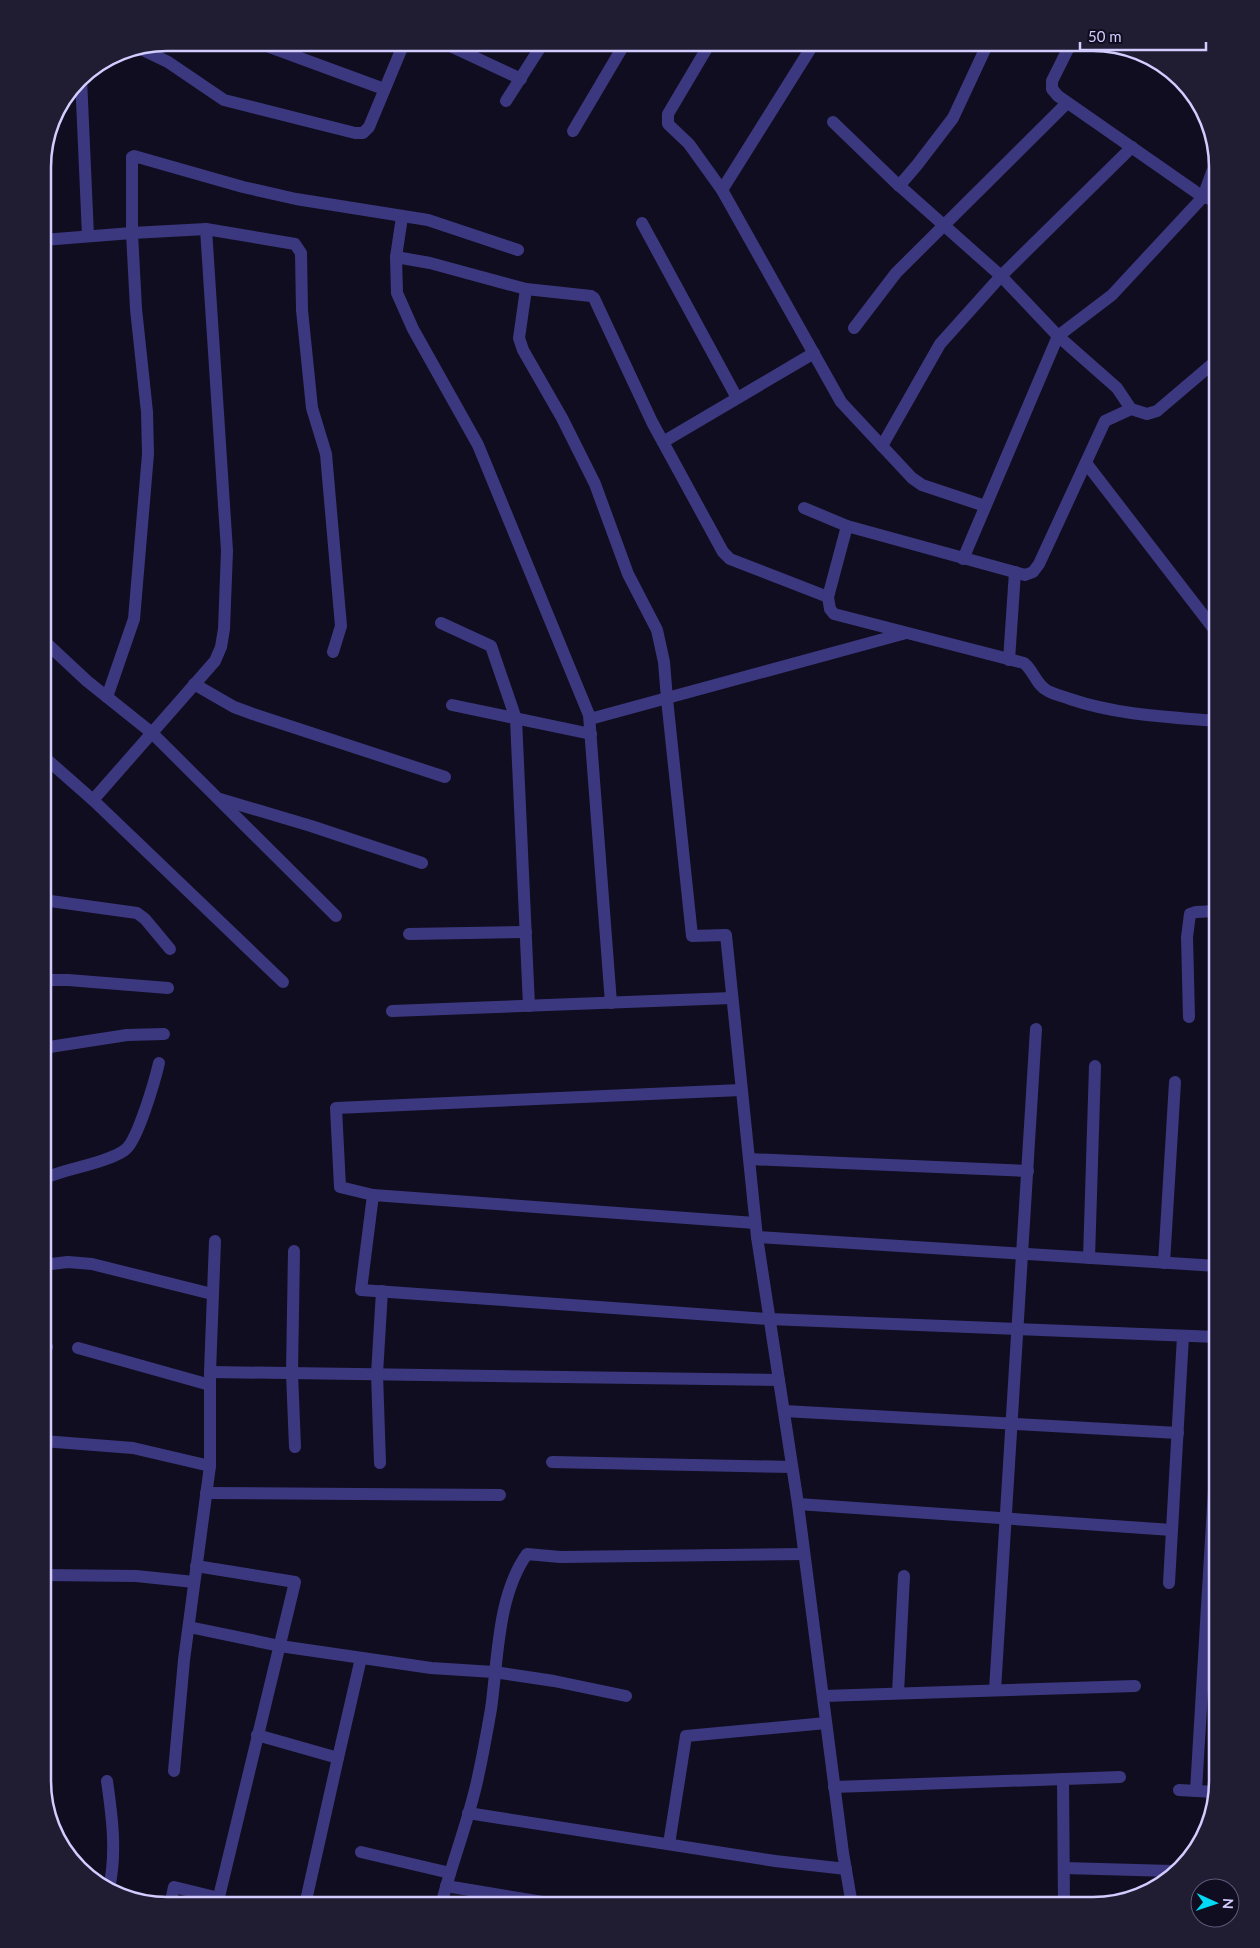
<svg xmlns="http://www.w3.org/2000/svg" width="1260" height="1948" viewBox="0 0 1260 1948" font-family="Lato,sans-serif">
<rect width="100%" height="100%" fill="#100d20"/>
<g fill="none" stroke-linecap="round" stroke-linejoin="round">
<!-- minor -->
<g stroke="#3c387f" stroke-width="12">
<polyline points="259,43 384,89"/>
<polyline points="444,43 521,79"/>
<polyline points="710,43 668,114 668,124 689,144 722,190 841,402 912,478 922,485 985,506"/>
<polyline points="1071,43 1052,81 1052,89 1058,96 1203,197 1217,201"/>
<polyline points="139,48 168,62 224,100 355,133 363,133 369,127 404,43"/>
<polyline points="1157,62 1165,67"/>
<polyline points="81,78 88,236"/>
<polyline points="506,101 543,43"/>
<polyline points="833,122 894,181 1001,276 1058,336 1117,388 1131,409"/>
<polyline points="573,131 625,43"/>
<polyline points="899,186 917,165 953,118 988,43"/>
<polyline points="722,190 814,43"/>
<polyline points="402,217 396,257 397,293 413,329 478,445 589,715 611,1003"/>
<polyline points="642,223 737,398"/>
<polyline points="43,240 132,233 206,229 295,244 301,253 302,310 312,408 326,454 341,626 333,652"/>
<polyline points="396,257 430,263 526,289 591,296 594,298 652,422 723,552 730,559 828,597"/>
<polyline points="526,289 519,338 523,350 562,418 595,484 628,574 657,630 664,662 667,699 692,936 726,935 757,1237 798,1504 843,1853 852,1905"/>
<polyline points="854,328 896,273 1067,103"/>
<polyline points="663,442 814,353"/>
<polyline points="882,446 940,344 1001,276 1132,147"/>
<polyline points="1086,463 1217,633"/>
<polyline points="804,508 847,526 1025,575 1033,572 1039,564 1105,421 1131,409 1147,414 1157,411 1217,360"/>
<path d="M847 526 828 597 830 609 834 614 1024 663C1034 671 1036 685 1048 691 1055 695 1063 696 1070 699 1117 715 1168 717 1217 721"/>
<polyline points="963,559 1058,336 1112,295 1203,197 1216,161"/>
<polyline points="441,623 491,646 516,719 529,1006"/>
<polyline points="43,640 87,681 152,733 336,916"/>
<polyline points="1009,660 1015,572"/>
<polyline points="194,684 234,707 253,714 445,777"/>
<polyline points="107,697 134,619 148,454 147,412 136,309 132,233 132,157 134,156 243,187 296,199 428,220 518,250"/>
<polyline points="452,705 591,734"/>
<polyline points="590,719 906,633"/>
<polyline points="43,756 93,800 283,982"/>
<polyline points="220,799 311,826 422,863"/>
<polyline points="93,800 215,661 221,647 224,629 227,551 206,229"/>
<polyline points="43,900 137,913 145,919 170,949"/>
<polyline points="409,934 526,932"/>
<polyline points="43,980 68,980 168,988"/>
<polyline points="392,1011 732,998"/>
<polyline points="1189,1017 1187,937 1190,914 1196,912 1217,911"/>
<polyline points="43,1048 127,1035 164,1034"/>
<polyline points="749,1159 1028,1171"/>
<path d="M43 1179C64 1169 87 1167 109 1158 114 1156 122 1153 126 1149 138 1139 155 1080 159 1063"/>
<polyline points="373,1195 340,1187 336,1108 741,1090"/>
<polyline points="755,1223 373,1195 361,1290 769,1319 1217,1337"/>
<polyline points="757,1237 1217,1266"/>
<polyline points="294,1251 292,1373 295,1447"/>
<polyline points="1089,1258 1095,1066"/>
<polyline points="1164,1263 1175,1082"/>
<polyline points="43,1265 68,1262 92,1264 212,1294"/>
<polyline points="43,1348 47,1347"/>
<polyline points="78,1348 210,1385"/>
<polyline points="210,1372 779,1380"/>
<polyline points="784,1411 1178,1433"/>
<polyline points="43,1441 133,1448 210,1466"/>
<polyline points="552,1462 792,1467"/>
<polyline points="380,1463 377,1374 382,1291"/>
<polyline points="206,1493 500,1495"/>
<polyline points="798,1504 1172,1530"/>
<polyline points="196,1566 295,1582 217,1905"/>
<polyline points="43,1575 136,1576 194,1582"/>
<polyline points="1169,1583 1183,1336"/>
<polyline points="189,1627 280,1646 431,1668 494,1672 554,1681 626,1696"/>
<polyline points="995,1690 1036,1029"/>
<polyline points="898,1693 904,1576"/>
<polyline points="823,1696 1135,1686"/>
<polyline points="257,1735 338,1758 305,1905"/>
<polyline points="338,1758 361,1658"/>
<polyline points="174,1771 184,1660 210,1466 210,1372 215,1241"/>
<polyline points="1063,1779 1064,1905"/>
<path d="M107 1781C112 1816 117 1853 109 1888"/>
<polyline points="834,1787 1120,1777"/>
<polyline points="1179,1790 1214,1792"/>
<polyline points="1196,1791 1217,1439"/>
<polyline points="468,1813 775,1861 846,1869"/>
<polyline points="669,1844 686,1736 826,1723"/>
<polyline points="361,1852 450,1873"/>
<polyline points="1064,1868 1172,1871"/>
<polyline points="446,1886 561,1905"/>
<polyline points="170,1905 174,1887 219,1898"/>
<path d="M441 1905C452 1862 469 1820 478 1777 483 1754 487 1732 491 1709 498 1660 497 1596 527 1554L560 1557 804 1554"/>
</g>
</g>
<!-- crop -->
<path d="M0 0H1260V1948H0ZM167 51H1093A116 116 0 0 1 1209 167V1781A116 116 0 0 1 1093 1897H167A116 116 0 0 1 51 1781V167A116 116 0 0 1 167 51Z" fill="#201c32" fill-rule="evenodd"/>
<path fill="none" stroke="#d2ccff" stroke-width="2.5" d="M167 51H1093A116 116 0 0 1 1209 167V1781A116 116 0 0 1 1093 1897H167A116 116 0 0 1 51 1781V167A116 116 0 0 1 167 51Z"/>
<!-- north arrow -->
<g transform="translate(1215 1903) rotate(93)"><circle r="24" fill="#100d20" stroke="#5e5979"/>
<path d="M0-4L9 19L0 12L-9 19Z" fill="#02daf5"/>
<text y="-8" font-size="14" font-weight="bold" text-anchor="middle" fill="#d2ccff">N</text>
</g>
<!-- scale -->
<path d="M1080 42v8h126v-8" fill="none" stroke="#d2ccff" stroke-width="2.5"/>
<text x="1088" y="42" font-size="15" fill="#d2ccff" stroke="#100d20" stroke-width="4" paint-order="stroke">50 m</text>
</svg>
